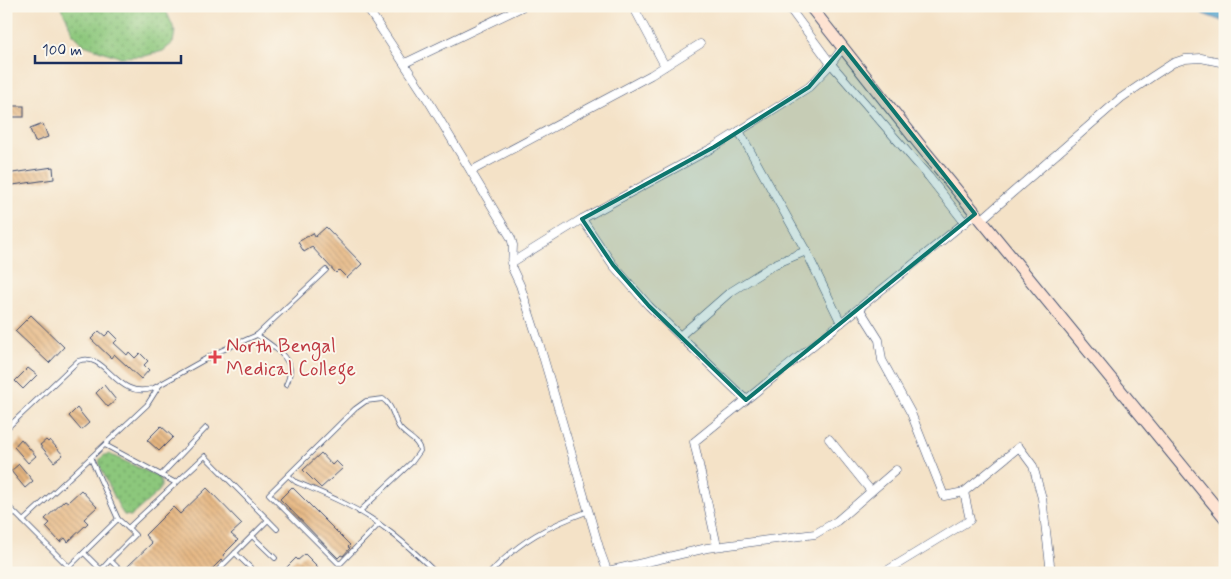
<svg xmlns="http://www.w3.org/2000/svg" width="1231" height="579" viewBox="0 0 1231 579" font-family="Mynerve,sans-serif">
<defs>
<pattern id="grass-dots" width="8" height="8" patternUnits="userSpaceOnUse" patternTransform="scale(1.25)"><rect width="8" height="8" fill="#8cc77b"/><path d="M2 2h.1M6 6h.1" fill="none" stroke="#72a268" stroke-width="1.8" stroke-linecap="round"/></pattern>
<pattern id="water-waves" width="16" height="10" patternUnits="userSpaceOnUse" patternTransform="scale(1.25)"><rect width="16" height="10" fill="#53a3cd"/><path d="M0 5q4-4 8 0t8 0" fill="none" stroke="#4485aa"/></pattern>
<pattern id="building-back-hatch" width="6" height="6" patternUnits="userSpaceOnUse" patternTransform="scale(1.25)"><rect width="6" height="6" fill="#e6b680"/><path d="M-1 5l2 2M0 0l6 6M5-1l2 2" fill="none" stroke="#ba946c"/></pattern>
</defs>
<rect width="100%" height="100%" fill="#fbf7ec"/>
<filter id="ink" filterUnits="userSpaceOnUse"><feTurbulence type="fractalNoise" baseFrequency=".02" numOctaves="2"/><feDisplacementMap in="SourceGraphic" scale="10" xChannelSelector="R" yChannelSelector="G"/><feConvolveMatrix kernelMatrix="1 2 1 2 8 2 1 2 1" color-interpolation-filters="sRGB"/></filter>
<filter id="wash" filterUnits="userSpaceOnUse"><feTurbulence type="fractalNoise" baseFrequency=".0096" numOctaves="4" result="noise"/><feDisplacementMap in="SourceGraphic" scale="20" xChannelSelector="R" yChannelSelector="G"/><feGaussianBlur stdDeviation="1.12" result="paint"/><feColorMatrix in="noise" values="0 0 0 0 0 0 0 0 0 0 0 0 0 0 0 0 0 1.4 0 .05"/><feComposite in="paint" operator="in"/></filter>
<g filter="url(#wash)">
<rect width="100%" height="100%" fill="#f4e2c7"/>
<!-- grass -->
<g fill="url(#grass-dots)" stroke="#547b6c">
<polygon points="60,6 164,6 175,31 173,43 163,51 145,56 119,57 84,45 72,33 67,19"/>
<path d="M109 454 157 476 161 481V487L158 492 131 516 124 515 120 509 100 466C98 459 102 455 109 454Z"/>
</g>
<!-- water -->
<polygon fill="url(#water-waves)" stroke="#376996" points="1182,6 1225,6 1225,22 1219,20"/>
<g id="blocks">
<!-- building -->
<g fill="url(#building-back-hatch)">
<rect x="6" y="106" width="18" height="11"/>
<polygon points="43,124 48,137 35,142 30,129"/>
<polygon points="53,167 54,179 6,186 6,174"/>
<polygon points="326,227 362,264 347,278 339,270 336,273 312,247 304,252 298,242 313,233 315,237"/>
<polygon points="31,315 64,347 49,363 15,331"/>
<polygon points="99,331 105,336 110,331 118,339 114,343 127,355 129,352 135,358 140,353 148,361 144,365 149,370 141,379 114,354 111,358 91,339"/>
<polygon points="28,368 37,375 23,389 15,381"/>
<polygon points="104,385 116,400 108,407 96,393"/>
<polygon points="77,408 89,423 81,430 69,416"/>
<polygon points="161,426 173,437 159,451 147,440"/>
<polygon points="21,439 36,456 28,463 14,447"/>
<polygon points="46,440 48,442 50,440 63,455 54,462 40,445"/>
<polygon points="321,453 332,465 336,461 343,468 321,488 303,470"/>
<polygon points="19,464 33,481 25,488 11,471"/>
<polygon points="292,487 350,545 348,547 350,548 343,556 341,555 338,558 280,499"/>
<polygon points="207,488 242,524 231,534 238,540 223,555 224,557 208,573 130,573 126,568 152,543 145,535 173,507 180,514"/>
<polygon points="81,490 97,507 84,519 88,523 68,542 65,538 60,542 46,527 50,523 45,519 65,500 68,502"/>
<polygon points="305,554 318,567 313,573 281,573 296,558 298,560"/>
</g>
</g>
</g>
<g filter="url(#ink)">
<use href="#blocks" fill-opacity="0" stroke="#3c4a6e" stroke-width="1"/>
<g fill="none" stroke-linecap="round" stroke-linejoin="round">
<defs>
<g id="lane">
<path d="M257 335C268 343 289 355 290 370 290 375 288 381 286 385"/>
<path d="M6 429 78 361C108 350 115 402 154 388L218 352 257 335 326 270"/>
<polyline points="105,445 176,483"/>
<polyline points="161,475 206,428"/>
<path d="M289 476 296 482C327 495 359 508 386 529 404 542 420 557 436 573"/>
<polyline points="6,504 69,567 118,519 91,459"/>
<path d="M359 512 412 462 420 451C419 440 405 436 399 427 393 417 393 406 383 399L366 401 355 409 269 494 338 563H341L379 524"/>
<polyline points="118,519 128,528 205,456 277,529"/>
<polyline points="23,521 147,405 159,386"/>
<polyline points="252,536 275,558"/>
<polyline points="84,553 104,573"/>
<polyline points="235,553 256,573"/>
<polyline points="110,560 135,535 128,528"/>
<polyline points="101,570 110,560 123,573"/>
<polyline points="215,573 268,520"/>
<path d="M490 573C520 540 548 526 589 511"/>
</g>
<g id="street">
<polyline points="366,6 428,100 511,238 513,245 512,268 520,285 540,346 601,554 608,573"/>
<polyline points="633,6 665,66"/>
<polyline points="788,6 831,64 929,177 965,223"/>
<polyline points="405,63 524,6"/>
<polyline points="739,131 806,251 841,323"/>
<polyline points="471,171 651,75 700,44"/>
<polyline points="582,219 613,265 649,306 746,400"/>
<polyline points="981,220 1121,98 1153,76 1173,63 1185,59 1201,58 1225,63"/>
<polyline points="511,263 582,219 714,147 809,87 831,64 843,47"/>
<polyline points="859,308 879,340 882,360 911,413 944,496 964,492 1019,447 1033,466 1042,498 1051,573"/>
<polyline points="680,336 729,293 775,264 806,251"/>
<polyline points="829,439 871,491"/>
<polyline points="717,546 694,442 975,214"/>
<polyline points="608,571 707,548 815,534 837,521 896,470"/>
<polyline points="883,573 970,520 964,492"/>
</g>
<polyline id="secondary" points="810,6 919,144 1225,518"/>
</defs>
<!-- lane casing -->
<use href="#lane" stroke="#3c4a6e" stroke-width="5.5"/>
<!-- street casing -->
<use href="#street" stroke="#3c4a6e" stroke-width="9"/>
<!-- secondary casing -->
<use href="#secondary" stroke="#3c4a6e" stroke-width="13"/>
<!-- lane -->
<use href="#lane" stroke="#fff" stroke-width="4"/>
<!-- street -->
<use href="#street" stroke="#fff" stroke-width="8"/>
<!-- secondary -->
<use href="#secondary" stroke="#fee3d2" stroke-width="11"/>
</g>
</g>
<!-- marked area -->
<path fill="#0f766e" fill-opacity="0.2" stroke="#0f766e" stroke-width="4" stroke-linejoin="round" d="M843 47 975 214 746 400 649 306 613 265 582 219 714 147 809 87Z"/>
<!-- markers -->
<path fill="#e0444e" stroke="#fbf7ec" stroke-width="2" d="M212.5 349.5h5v5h5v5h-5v5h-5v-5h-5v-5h5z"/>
<g text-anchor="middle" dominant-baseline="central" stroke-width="4" stroke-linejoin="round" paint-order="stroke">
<!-- health labels -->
<g font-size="20" fill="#be3a42" stroke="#fbf7ec" text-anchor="start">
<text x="226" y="346">North Bengal<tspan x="226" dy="23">Medical College</tspan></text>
</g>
</g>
<!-- margin -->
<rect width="1231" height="579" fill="none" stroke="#fbf7ec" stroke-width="25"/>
<!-- scale -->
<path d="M35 55v8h146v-8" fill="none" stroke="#1b2f5e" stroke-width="2.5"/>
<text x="42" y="55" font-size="15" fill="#1b2f5e" stroke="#fbf7ec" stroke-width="4" paint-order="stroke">100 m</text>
</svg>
